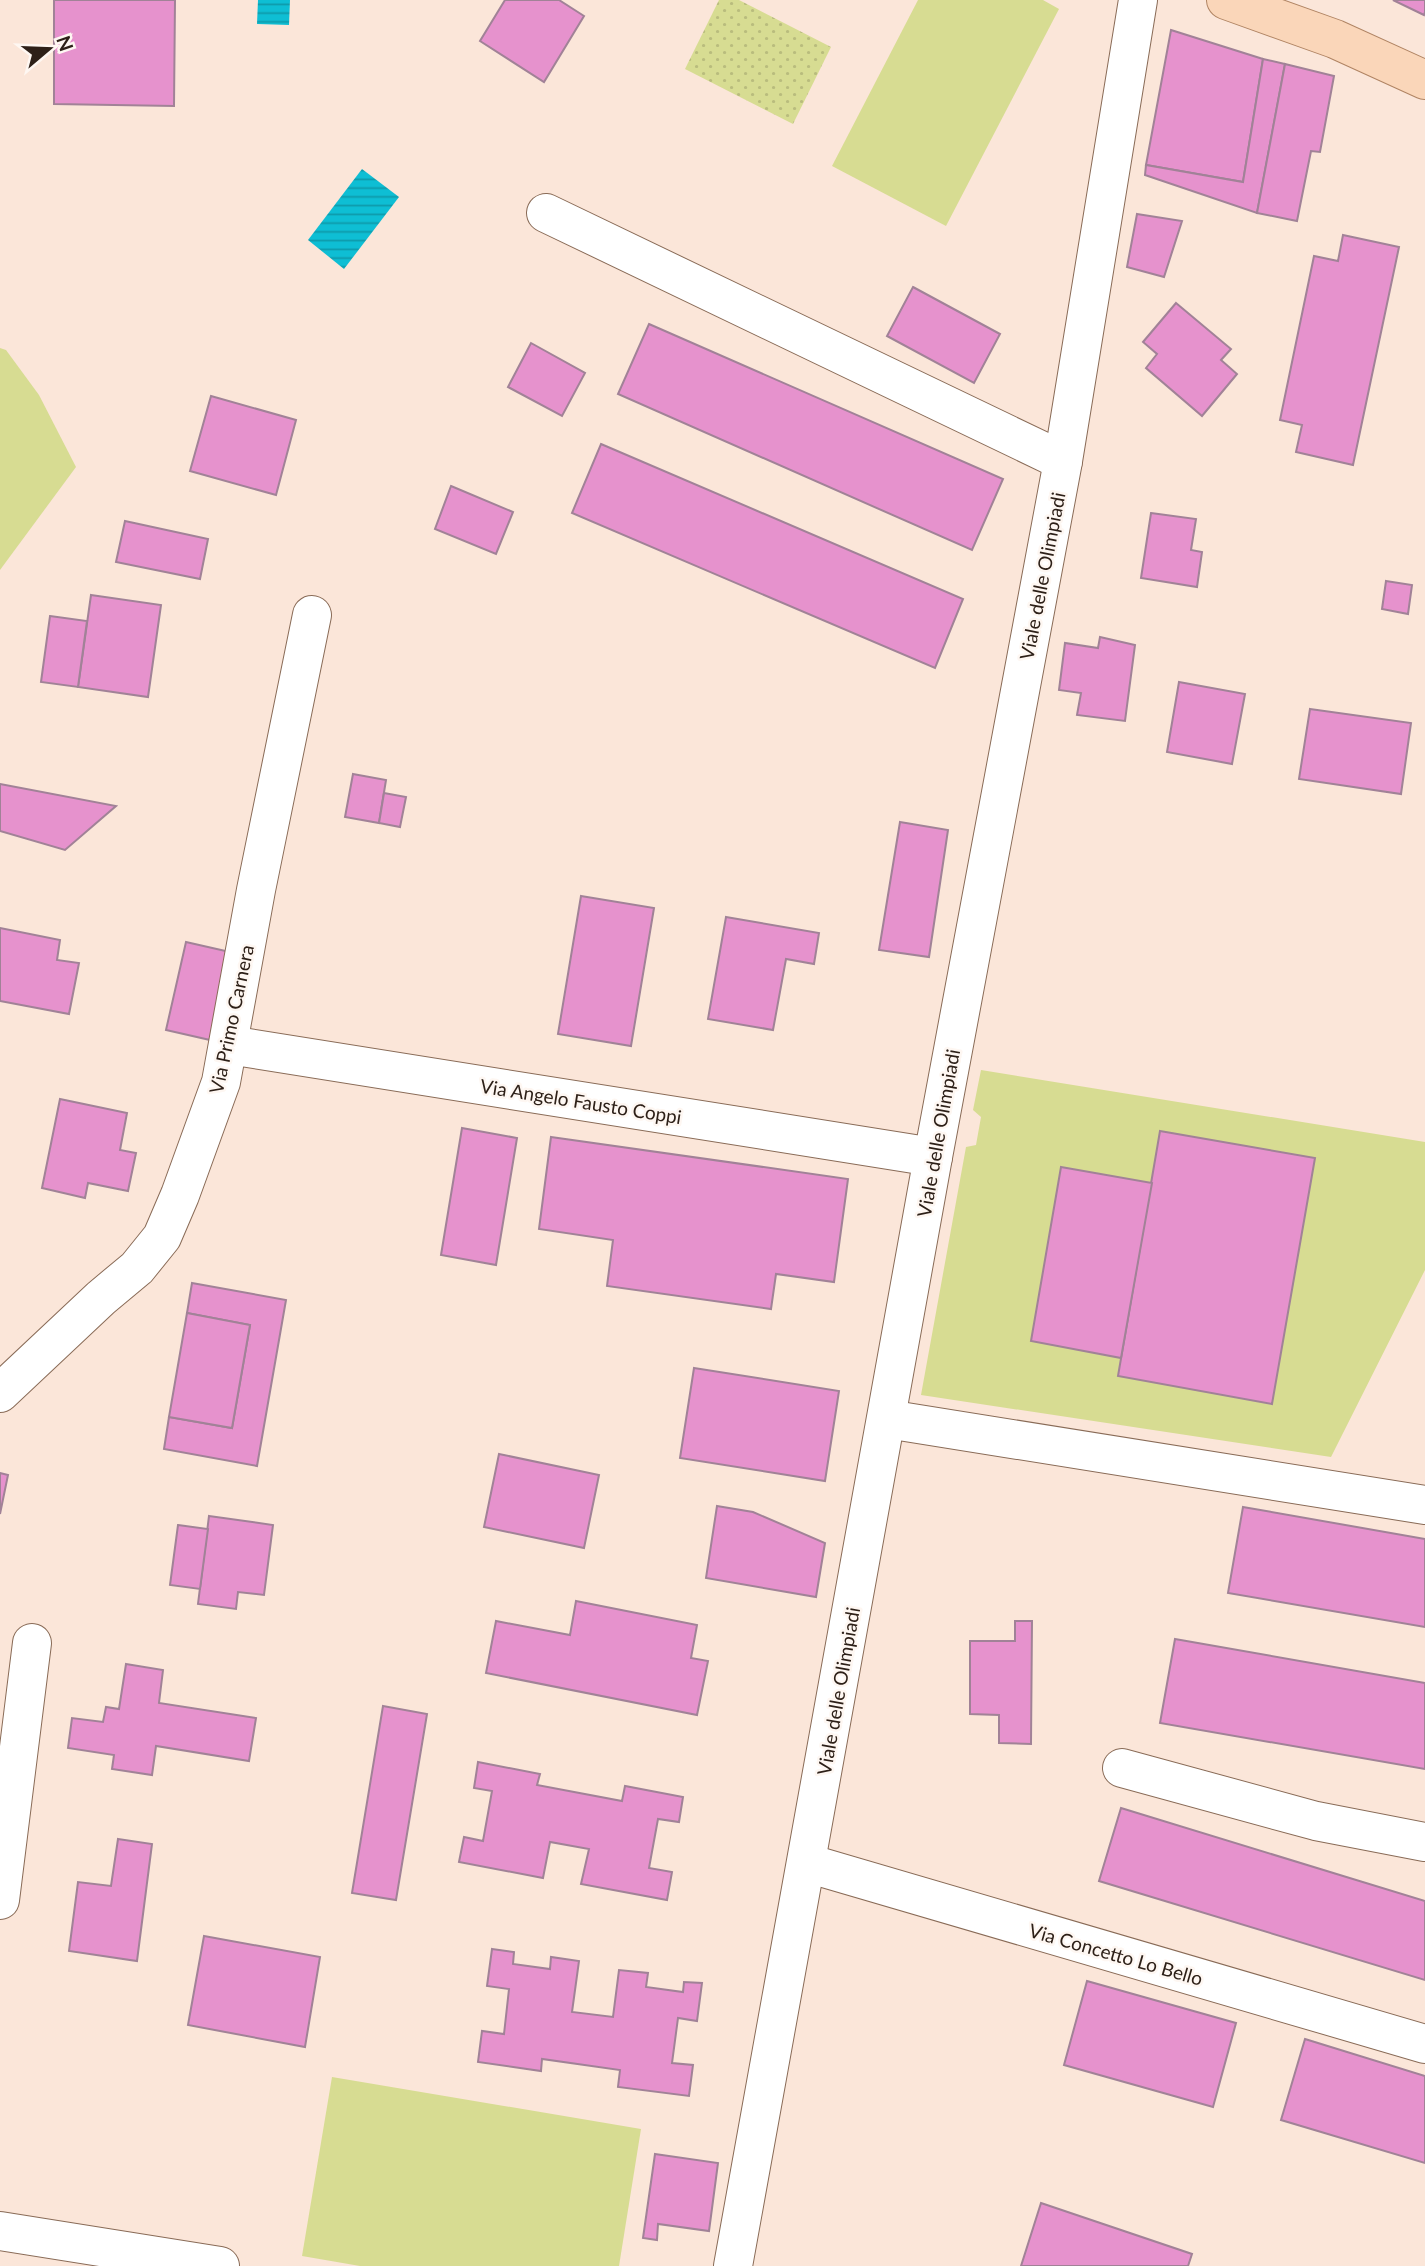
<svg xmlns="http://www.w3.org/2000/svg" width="1425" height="2266" viewBox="0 0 1425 2266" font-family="Lato,sans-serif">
<defs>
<pattern id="park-dots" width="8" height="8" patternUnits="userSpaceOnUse" patternTransform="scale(1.75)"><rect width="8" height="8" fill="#d7dc92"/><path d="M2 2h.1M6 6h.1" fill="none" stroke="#b9bc7d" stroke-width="1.8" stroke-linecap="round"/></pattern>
<pattern id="water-rules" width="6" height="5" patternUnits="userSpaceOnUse" patternTransform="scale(1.75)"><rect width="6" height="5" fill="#0ebed4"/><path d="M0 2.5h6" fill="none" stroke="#0e9aab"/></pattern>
</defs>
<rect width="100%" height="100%" fill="#fbe6d9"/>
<!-- grass -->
<g fill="#d7dc92">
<polygon points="918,0 1043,0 1059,9 946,226 832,166"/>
<polygon points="0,348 6,350 39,395 76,467 0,570"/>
<polygon points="981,1070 1425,1142 1425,1270 1331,1457 921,1395 966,1147 976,1145 981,1117 973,1110"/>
<polygon points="332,2077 641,2129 619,2266 360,2266 302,2256"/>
</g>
<!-- park -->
<polygon fill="url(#park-dots)" points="719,0 739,0 831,47 793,124 685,69"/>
<!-- water -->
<g fill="url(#water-rules)">
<polygon points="258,0 290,0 289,25 257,24"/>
<polygon points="362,169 399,197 344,269 308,240"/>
</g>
<!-- building -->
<g fill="#e692cd" stroke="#a18297" stroke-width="2">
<polygon points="54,0 175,0 174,106 54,104"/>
<polygon points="505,0 559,0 584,16 544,82 480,41"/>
<polygon points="1393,0 1425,0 1425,12 1424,15"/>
<polygon points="1171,30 1263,59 1243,182 1146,165"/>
<polygon points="1263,59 1285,64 1257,213 1145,175 1146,165 1243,182"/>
<polygon points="1285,64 1334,76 1320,152 1311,151 1297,221 1257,213"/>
<polygon points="1137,214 1182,221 1164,277 1127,267"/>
<polygon points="1343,235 1399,247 1353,465 1296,452 1302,425 1280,420 1314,256 1338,261"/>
<polygon points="913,287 1000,334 974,383 887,336"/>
<polygon points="1176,303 1231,349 1221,360 1237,374 1202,416 1146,368 1157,354 1143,342"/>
<polygon points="649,324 1003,479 972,550 618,394"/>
<polygon points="531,343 585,373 562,416 508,387"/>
<polygon points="211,396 296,420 276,495 190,471"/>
<polygon points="601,444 963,599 935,668 572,513"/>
<polygon points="451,486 513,512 496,554 435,529"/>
<polygon points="1151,513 1196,519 1191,550 1202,552 1197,587 1141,578"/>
<polygon points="125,521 208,539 200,579 116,562"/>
<polygon points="1386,581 1412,585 1408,614 1382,609"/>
<polygon points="91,595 161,605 148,697 78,687"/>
<polygon points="50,616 87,621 78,687 41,682"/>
<polygon points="1100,637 1135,645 1125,721 1077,715 1081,693 1059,690 1065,643 1098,648"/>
<polygon points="1179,682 1245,694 1232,764 1167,752"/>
<polygon points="1310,709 1411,723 1401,794 1299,779"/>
<polygon points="353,774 386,780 379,823 345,817"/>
<polygon points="0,784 116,806 65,850 0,831"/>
<polygon points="384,793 406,797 400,827 379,823"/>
<polygon points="900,822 948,830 929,957 879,950"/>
<polygon points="581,896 654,908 631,1046 558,1034"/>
<polygon points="726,917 819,933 814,964 786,959 773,1030 708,1019"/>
<polygon points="0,928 60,940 57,960 79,963 69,1014 0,1001"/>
<polygon points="186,942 230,952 210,1040 166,1030"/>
<polygon points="60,1099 127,1113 120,1150 136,1153 128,1191 88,1183 85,1198 42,1188"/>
<polygon points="462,1128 517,1138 496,1265 441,1255"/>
<polygon points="1160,1131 1315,1158 1272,1404 1118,1376"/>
<polygon points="551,1137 848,1179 834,1282 776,1274 771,1309 607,1286 613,1240 539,1229"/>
<polygon points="1061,1167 1152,1183 1121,1358 1031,1341"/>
<polygon points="192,1283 286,1300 257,1466 164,1449 169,1417 232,1428 250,1325 187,1313"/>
<polygon points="187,1313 250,1325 232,1428 169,1417"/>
<polygon points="694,1368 839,1391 825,1481 680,1458"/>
<polygon points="499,1454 599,1475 584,1548 484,1527"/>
<polygon points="0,1473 8,1475 0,1514"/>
<polygon points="717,1506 753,1512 825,1543 816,1597 706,1578"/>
<polygon points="1243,1507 1425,1539 1425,1627 1228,1593"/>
<polygon points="209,1516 273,1525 264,1595 238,1592 236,1609 198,1604"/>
<polygon points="178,1525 208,1529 200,1589 170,1585"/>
<polygon points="576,1601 697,1625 691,1658 708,1661 697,1715 486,1673 496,1621 570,1635"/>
<polygon points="1015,1621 1032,1621 1031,1744 999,1743 999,1715 970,1714 970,1641 1015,1641"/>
<polygon points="1175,1639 1425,1683 1425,1769 1160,1723"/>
<polygon points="126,1664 163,1670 159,1703 256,1718 249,1761 156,1746 152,1775 112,1769 114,1755 68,1748 72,1718 103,1722 106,1707 119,1709"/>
<polygon points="383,1706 427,1714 396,1900 352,1893"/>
<polygon points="478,1762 540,1774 537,1785 622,1801 625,1786 683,1797 679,1822 658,1819 649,1868 672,1872 667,1900 581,1884 589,1849 550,1842 543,1878 459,1862 464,1837 483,1841 492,1791 474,1788"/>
<polygon points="1121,1808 1425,1901 1425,1980 1099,1881"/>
<polygon points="118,1839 152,1844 137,1961 69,1951 78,1882 111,1886"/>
<polygon points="204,1936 320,1957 305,2047 188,2025"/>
<polygon points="492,1949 514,1952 513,1964 550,1969 551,1957 579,1961 572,2012 613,2017 619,1970 648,1973 646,1987 683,1992 684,1982 702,1983 697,2021 678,2018 672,2063 693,2065 689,2096 618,2087 620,2070 542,2059 541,2071 478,2062 482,2031 504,2034 509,1989 487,1986"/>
<polygon points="1087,1981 1236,2023 1213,2107 1064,2065"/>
<polygon points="1305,2039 1425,2076 1425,2163 1281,2120"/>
<polygon points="655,2154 718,2163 709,2231 658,2224 657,2240 643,2238"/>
<polygon points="1041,2203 1192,2254 1188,2266 1021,2266"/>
</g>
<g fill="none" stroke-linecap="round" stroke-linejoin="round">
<defs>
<g id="minor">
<polyline points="546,213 1063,461"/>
<polyline points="229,1045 933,1157"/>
<polyline points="0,1393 101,1298 137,1268 162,1237 180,1195 221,1082 256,890 312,615"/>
<polyline points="887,1419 1425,1505"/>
<polyline points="1122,1768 1316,1821 1425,1842"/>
<polyline points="807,1863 1425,2044"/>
<polyline points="0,1900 32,1643"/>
<polyline points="0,2231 220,2266"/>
<polyline points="733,2266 933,1157 1063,461 1138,0"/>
</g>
<polyline id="major" points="1226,0 1335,39 1425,80"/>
</defs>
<!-- minor casing -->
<use href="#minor" stroke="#896b57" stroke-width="40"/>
<!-- major casing -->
<use href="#major" stroke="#b08463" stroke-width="40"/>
<!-- minor -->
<use href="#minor" stroke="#fff" stroke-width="38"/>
<!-- major -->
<use href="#major" stroke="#fad6b9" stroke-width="38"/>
</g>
<g text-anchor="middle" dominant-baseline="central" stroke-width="5" stroke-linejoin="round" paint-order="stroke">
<!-- street labels -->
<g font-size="19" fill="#2d2018" stroke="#fef7f2">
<text transform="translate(1042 576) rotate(-79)">Viale delle Olimpiadi</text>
<text transform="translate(231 1019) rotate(-78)">Via Primo Carnera</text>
<text transform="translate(581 1101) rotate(9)">Via Angelo Fausto Coppi</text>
<text transform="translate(938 1133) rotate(-80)">Viale delle Olimpiadi</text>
<text transform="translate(838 1691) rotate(-80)">Viale delle Olimpiadi</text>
<text transform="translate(1116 1954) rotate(16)">Via Concetto Lo Bello</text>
</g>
</g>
<!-- north arrow -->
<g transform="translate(49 49) rotate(71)" stroke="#fef7f2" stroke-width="5" paint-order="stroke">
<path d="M0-5L12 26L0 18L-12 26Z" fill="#2d2018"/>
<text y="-10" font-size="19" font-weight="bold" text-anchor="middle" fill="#2d2018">N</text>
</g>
</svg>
